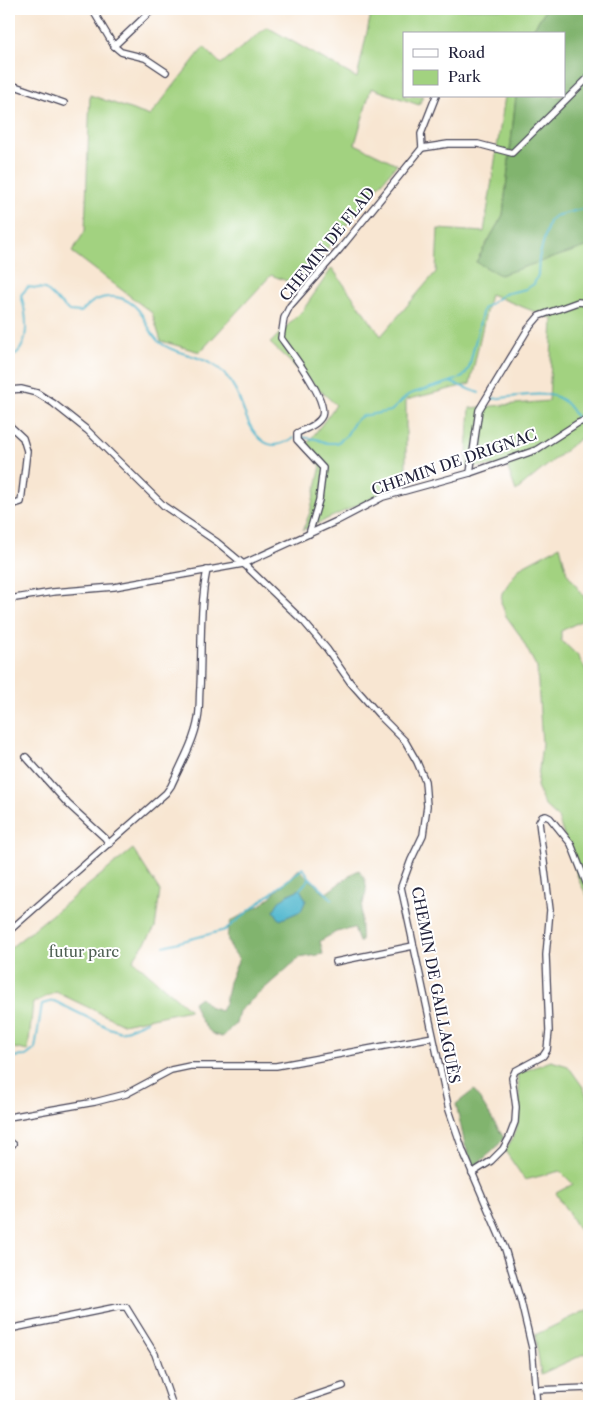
<svg xmlns="http://www.w3.org/2000/svg" width="598" height="1415" viewBox="0 0 598 1415" font-family="'Libre Caslon Text',serif">
<rect width="100%" height="100%" fill="#fff"/>
<filter id="ink" filterUnits="userSpaceOnUse"><feTurbulence type="fractalNoise" baseFrequency=".02" numOctaves="2"/><feDisplacementMap in="SourceGraphic" scale="10" xChannelSelector="R" yChannelSelector="G"/><feConvolveMatrix kernelMatrix="1 2 1 2 8 2 1 2 1" color-interpolation-filters="sRGB"/></filter>
<filter id="wash" filterUnits="userSpaceOnUse"><feTurbulence type="fractalNoise" baseFrequency=".0096" numOctaves="4" result="noise"/><feDisplacementMap in="SourceGraphic" scale="20" xChannelSelector="R" yChannelSelector="G"/><feGaussianBlur stdDeviation="1.12" result="paint"/><feColorMatrix in="noise" values="0 0 0 0 0 0 0 0 0 0 0 0 0 0 0 0 0 1.4 0 .05"/><feComposite in="paint" operator="in"/></filter>
<g filter="url(#wash)">
<rect width="100%" height="100%" fill="#f8e6d2"/>
<!-- green -->
<g fill="#a2d280" stroke="#627a5e">
<polygon points="372,9 546,9 530,34 475,34 452,31 451,34 404,34 404,96 423,96 419,105 371,88 355,144 397,164 297,285 271,275 200,352 161,341 152,313 72,252 85,231 90,95 150,116 204,47 221,64 267,27 357,78"/>
<polygon points="505,96 516,96 503,215 476,262 589,246 589,431 516,491 507,466 466,467 470,408 549,401 553,319 490,294 470,384 406,400 406,483 303,530 310,512 321,466 305,447 336,405 270,343 303,310 332,268 381,336 436,272 438,229 484,232"/>
<polygon points="560,546 567,573 589,604 589,617 561,631 561,640 578,656 589,675 589,899 580,883 558,818 544,805 537,786 542,744 537,668 519,634 506,616 501,602 502,593 519,568"/>
<polygon points="133,849 160,891 155,928 133,960 190,1010 123,1024 56,992 33,1003 28,1051 9,1047 9,949"/>
<path d="M551 1061 568 1066 583 1087 589 1101V1234L583 1237 556 1193 573 1184 560 1171 525 1180 505 1151C523 1123 521 1106 517 1074Z"/>
<polygon points="589,1309 589,1352 541,1374 535,1335"/>
</g>
<!-- forest -->
<g fill="#81b46e" stroke="#526b54">
<polygon points="546,9 589,9 589,246 500,275 476,262 503,215 516,96 564,96 564,34 530,34"/>
<path d="M299 869 325 894 353 873 359 870C374 888 361 898 361 917 360 926 362 933 361 942H359L354 928 336 932 320 941 323 954 299 958 239 1011 236 1024C229 1028 228 1033 222 1037 205 1034 198 1016 193 1002L200 997 211 1008 221 1011 225 1003 229 982 239 959C228 944 224 939 231 921L264 903Z"/>
<polygon points="474,1090 504,1138 495,1149 474,1167 465,1145 456,1104"/>
</g>
<!-- water -->
<path fill="#4eb6cd" stroke="#386c84" d="M300 889 306 900 301 911 280 920 274 911C278 898 288 894 300 889Z"/>
<g fill="none" stroke-linecap="round" stroke-linejoin="round">
<!-- stream -->
<g stroke="#4eb6cd" stroke-width="2">
<path d="M9 358C32 349 27 315 21 295L28 287 45 289 69 311 81 312C86 308 90 302 96 300 114 292 132 299 142 315 147 323 151 334 158 341 178 358 207 352 228 378 243 396 243 426 263 441 273 449 284 443 294 438"/>
<polyline points="450,382 463,377 469,368 483,309 504,294 526,289 534,284 538,275 539,258 549,221 555,216 586,208 589,205"/>
<path d="M490 399C509 398 539 391 557 397 567 401 573 412 578 420"/>
<polyline points="581,424 583,427 589,427"/>
<polyline points="299,437 316,439 327,443 337,443 346,436 355,421 362,416 391,411 408,395 413,393 450,382 479,393"/>
<polyline points="300,889 310,878 332,899"/>
<polyline points="164,946 225,930 303,868 310,878"/>
<polyline points="9,1057 26,1056 35,1049 42,1004 54,1001 109,1028 121,1032 147,1021"/>
</g>
</g>
</g>
<g filter="url(#ink)">
<g fill="none" stroke-linecap="round" stroke-linejoin="round">
<defs>
<g id="street">
<polyline points="92,9 114,46 121,52 145,58 166,72"/>
<polyline points="114,46 153,9"/>
<polyline points="9,84 64,103"/>
<polyline points="422,148 448,144 478,144 512,153 589,77"/>
<polyline points="9,390 21,389 37,393 53,403 87,430 164,506 217,542 247,567 304,622 327,649 350,682 381,717 405,741 417,762 425,781 427,806 423,835 411,860 401,887 449,1110 463,1151 505,1249 521,1302 532,1348 537,1406"/>
<polyline points="9,425 23,438 27,451 21,502 9,506"/>
<polyline points="470,473 479,410 528,329 539,316 578,302 589,303"/>
<path d="M309 534 319 500 323 468 297 440V433C305 429 318 425 322 416 328 399 292 353 281 338L284 318 290 306 340 249 422 148 421 134 436 96"/>
<polyline points="9,599 53,592 114,587 243,564 337,521 383,497 470,473 536,450 578,423 589,419"/>
<polyline points="26,757 68,804 105,838 109,844"/>
<path d="M9 931 166 793 171 786C181 764 194 742 198 719 200 709 199 698 200 688 202 649 199 609 207 570"/>
<polyline points="335,962 413,946"/>
<polyline points="9,1117 95,1102 126,1094 171,1070 190,1066 276,1066 433,1037"/>
<polyline points="9,1142 13,1144"/>
<polyline points="472,1173 491,1161 503,1149 509,1138 515,1122 516,1107 512,1078 515,1071 543,1056 547,1050 549,1031 546,955 550,910 539,822 542,817 546,816 550,818 571,844 589,890"/>
<polyline points="9,1329 117,1307 126,1307 155,1354 173,1406"/>
<polyline points="535,1390 589,1388"/>
<polyline points="284,1406 343,1386"/>
</g>
</defs>
<!-- street casing -->
<use href="#street" stroke="#423f52" stroke-width="8"/>
<!-- street -->
<use href="#street" stroke="#fff" stroke-width="5.5"/>
</g>
</g>
<g text-anchor="middle" dominant-baseline="central" stroke-width="4" stroke-linejoin="round" paint-order="stroke">
<!-- street labels -->
<g font-size="15" fill="#22223b" stroke="#fff">
<text transform="translate(327 244) rotate(-51)">CHEMIN DE FLAD</text>
<text transform="translate(454 462) rotate(-19)">CHEMIN DE DRIGNAC</text>
<text transform="translate(436 985) rotate(79)">CHEMIN DE GAILLAGUÈS</text>
</g>
<!-- park labels -->
<g font-size="15" fill="#4f6053" stroke="#fff">
<text x="84" y="951">futur parc</text>
</g>
</g>
<!-- margin -->
<rect width="598" height="1415" fill="none" stroke="#fff" stroke-width="30"/>
<!-- legend -->
<rect x="403" y="32" width="162" height="65" fill="#ffffff" stroke="#a7a7b1"/>
<rect x="413" y="49" width="25" height="8" fill="#ffffff" stroke="#a7a7b1"/>
<text x="448" y="58" font-size="15" fill="#22223b">Road</text>
<rect x="413" y="70" width="25" height="15" fill="#a2d280" stroke="#a7a7b1"/>
<text x="448" y="82" font-size="15" fill="#22223b">Park</text>
</svg>
